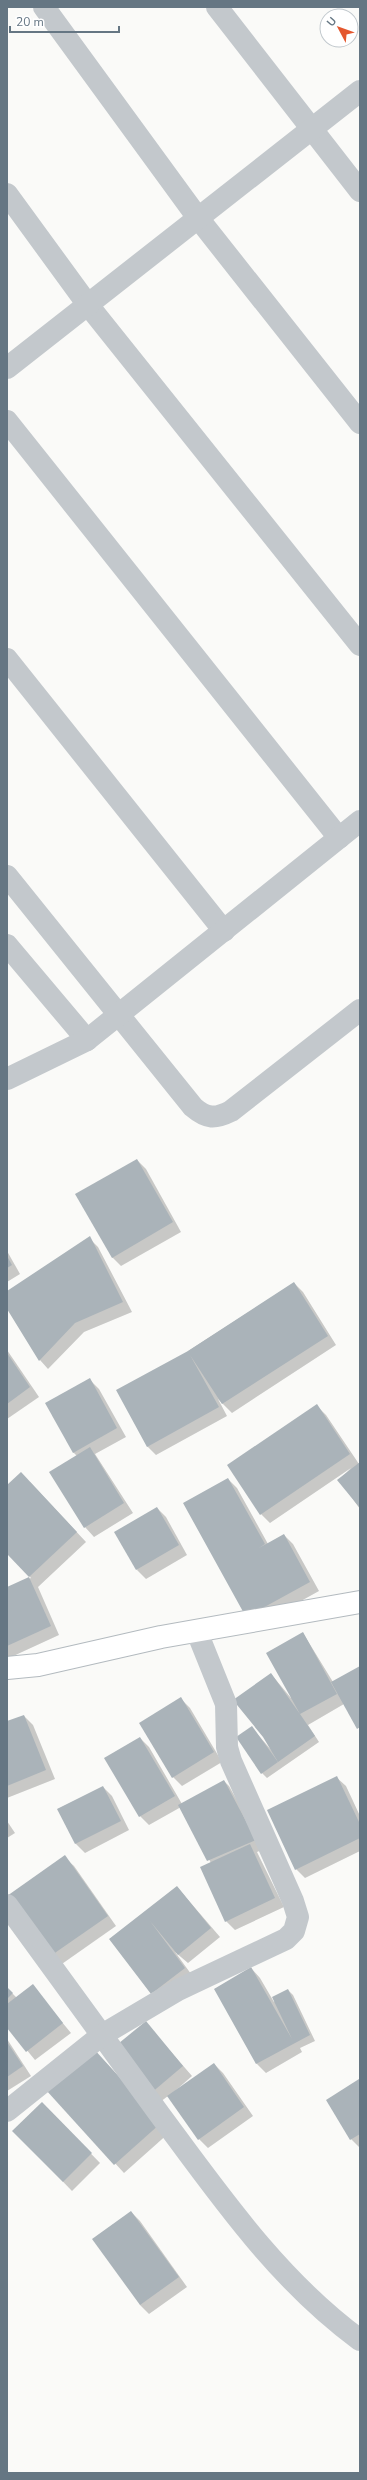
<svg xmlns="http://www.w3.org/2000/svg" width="367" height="2480" viewBox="0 0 367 2480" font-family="'Nunito Sans',sans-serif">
<rect width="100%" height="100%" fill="#fafaf8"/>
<!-- shadow -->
<g fill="#0003">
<polygon points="137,1160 146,1169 181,1232 121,1266 112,1257"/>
<polygon points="89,1238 98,1247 132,1312 84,1332 48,1369 40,1360 7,1307 7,1293"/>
<polygon points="7,1251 20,1274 7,1282"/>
<polygon points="294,1283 303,1292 336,1345 232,1413 218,1399 227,1416 156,1455 147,1446 188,1351"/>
<polygon points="7,1350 39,1397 7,1419"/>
<polygon points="90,1380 99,1389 126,1437 95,1454 133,1513 94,1537 85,1527 77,1456 73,1452"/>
<polygon points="317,1406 326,1415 359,1464 360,1463 360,1509 339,1480 351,1468 270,1523 261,1514"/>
<polygon points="228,1479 237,1488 268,1544 284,1535 293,1544 319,1591 256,1626"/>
<polygon points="30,1482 86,1542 38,1587 59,1635 9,1658 7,1655 7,1588 31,1578 7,1552 7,1486"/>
<polygon points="157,1508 166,1517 187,1555 146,1579 137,1570"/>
<polygon points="303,1633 333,1682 360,1667 360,1730 344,1704 308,1725 319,1742 267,1778 262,1773 252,1728 273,1752 271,1674 291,1698"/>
<polygon points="181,1699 190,1708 222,1762 182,1786 173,1777"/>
<polygon points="24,1716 33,1725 55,1779 7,1798 7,1722"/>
<polygon points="140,1738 149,1747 182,1804 224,1781 229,1786 264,1849 257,1852 284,1907 235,1930 226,1921 211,1863 181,1807 149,1825 140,1816"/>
<polygon points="336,1777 346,1786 360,1816 360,1851 305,1878 296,1869"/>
<polygon points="103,1787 112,1796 129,1830 85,1853 76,1844 58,1809"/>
<polygon points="7,1821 15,1833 7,1838"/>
<polygon points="64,1857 74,1866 116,1926 59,1966 50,1957"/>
<polygon points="177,1887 220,1937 188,1963 175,1952 194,1978 161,2003 111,1939"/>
<polygon points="251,1968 260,1978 274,2002 288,1990 293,1995 315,2041 300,2048 302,2052 266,2073 257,2064 215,1989"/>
<polygon points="32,1986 71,2033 35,2060 7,2026 7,1988 17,1998"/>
<polygon points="146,2023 192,2076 174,2092 214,2064 223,2073 253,2116 208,2148 199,2139 168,2096 160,2102 151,2093"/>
<polygon points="7,2039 31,2076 7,2091"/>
<polygon points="93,2049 170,2132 124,2173 48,2090"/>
<polygon points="359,2081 360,2082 360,2148 351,2139"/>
<polygon points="42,2103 100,2163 72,2191 14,2131"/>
<polygon points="131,2212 140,2221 187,2287 149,2314 140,2305"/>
</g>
<!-- building -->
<g fill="#aab3b9">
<polygon points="137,1159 173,1222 112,1258 75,1194"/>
<polygon points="90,1236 123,1302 75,1323 39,1361 7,1309 7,1291"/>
<polygon points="7,1256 12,1265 7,1268"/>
<polygon points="294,1282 328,1336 222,1404 190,1355 219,1407 147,1447 116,1390 188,1351"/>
<polygon points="7,1353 30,1387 7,1404"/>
<polygon points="90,1378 117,1428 73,1453 45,1403"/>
<polygon points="317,1404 350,1454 260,1515 227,1465"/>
<polygon points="90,1447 124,1503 84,1528 49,1472"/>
<polygon points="360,1462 360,1508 337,1480"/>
<polygon points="21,1472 77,1532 29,1577 7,1554 7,1485"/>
<polygon points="228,1478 265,1544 259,1548 284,1534 310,1582 246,1617 183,1503"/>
<polygon points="157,1507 179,1545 136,1570 114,1532"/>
<polygon points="29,1577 51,1626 7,1646 7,1587"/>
<polygon points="303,1632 337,1694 300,1714 315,1736 278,1762 263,1737 233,1700 271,1673 300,1714 266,1653"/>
<polygon points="360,1666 360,1727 357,1729 331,1682"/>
<polygon points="181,1697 214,1752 172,1778 139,1723"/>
<polygon points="24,1715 46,1770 7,1786 7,1721"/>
<polygon points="252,1726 278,1762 261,1774 236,1737"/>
<polygon points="140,1737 175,1796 139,1817 104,1758"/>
<polygon points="337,1776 360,1824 360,1838 295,1870 267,1810"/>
<polygon points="224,1780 256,1840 207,1861 178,1805"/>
<polygon points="103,1786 121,1821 75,1844 57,1809"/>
<polygon points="250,1844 275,1898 225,1922 200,1867"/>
<polygon points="65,1855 108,1916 49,1957 7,1896"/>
<polygon points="177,1886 211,1928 178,1955 150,1921 185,1968 151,1994 109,1939"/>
<polygon points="251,1967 292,2039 272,1997 288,1989 310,2035 256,2064 214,1989"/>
<polygon points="33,1984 63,2023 26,2052 7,2028 7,2004"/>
<polygon points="7,1987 13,1993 7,1999"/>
<polygon points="146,2021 183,2066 150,2094 113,2048"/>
<polygon points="7,2042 23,2066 7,2077"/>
<polygon points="93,2048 161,2123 114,2165 46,2090"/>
<polygon points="214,2063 244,2107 198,2140 167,2096"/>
<polygon points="359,2079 360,2134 350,2140 326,2100"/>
<polygon points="42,2102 92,2153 63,2182 12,2131"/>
<polygon points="131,2211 179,2277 140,2305 92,2239"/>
</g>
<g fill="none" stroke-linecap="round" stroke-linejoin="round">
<defs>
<polyline id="secondary" points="7,1668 38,1665 161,1637 360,1602"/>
</defs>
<!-- secondary casing -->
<use href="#secondary" stroke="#b3babf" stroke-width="24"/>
<!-- street -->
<g stroke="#c3c8cc" stroke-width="22">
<polyline points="44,7 198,218 360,423"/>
<polyline points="217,7 360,191"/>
<polyline points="7,194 88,305 360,645"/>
<polyline points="7,368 360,91"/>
<polyline points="7,421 339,838"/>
<polyline points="7,659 224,931"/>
<path d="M7 876 193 1107C207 1119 215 1119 231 1111L360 1010"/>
<polyline points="7,945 87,1040"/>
<polyline points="7,1079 87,1040 360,821"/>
<path d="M7 1905C58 1975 109 2045 160 2115 220 2196 278 2280 360 2340"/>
<polyline points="7,2111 102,2035 178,1990 286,1939 294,1931 298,1917 293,1901 231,1761 227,1747 226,1704 197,1632"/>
</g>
<!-- secondary -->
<use href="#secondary" stroke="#fff" stroke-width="22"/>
</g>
<!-- border -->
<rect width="367" height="2480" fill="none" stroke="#657683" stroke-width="16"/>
<!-- north arrow -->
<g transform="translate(339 28) rotate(311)"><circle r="19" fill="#ffffff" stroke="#c1c8cd"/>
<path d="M0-3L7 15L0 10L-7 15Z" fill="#e4572e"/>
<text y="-6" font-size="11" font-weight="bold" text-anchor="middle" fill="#657683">U</text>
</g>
<!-- scale -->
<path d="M10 26v6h109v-6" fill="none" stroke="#657683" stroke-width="2"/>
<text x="16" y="26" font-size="12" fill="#657683" stroke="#ffffff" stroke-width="3" paint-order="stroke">20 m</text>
</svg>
